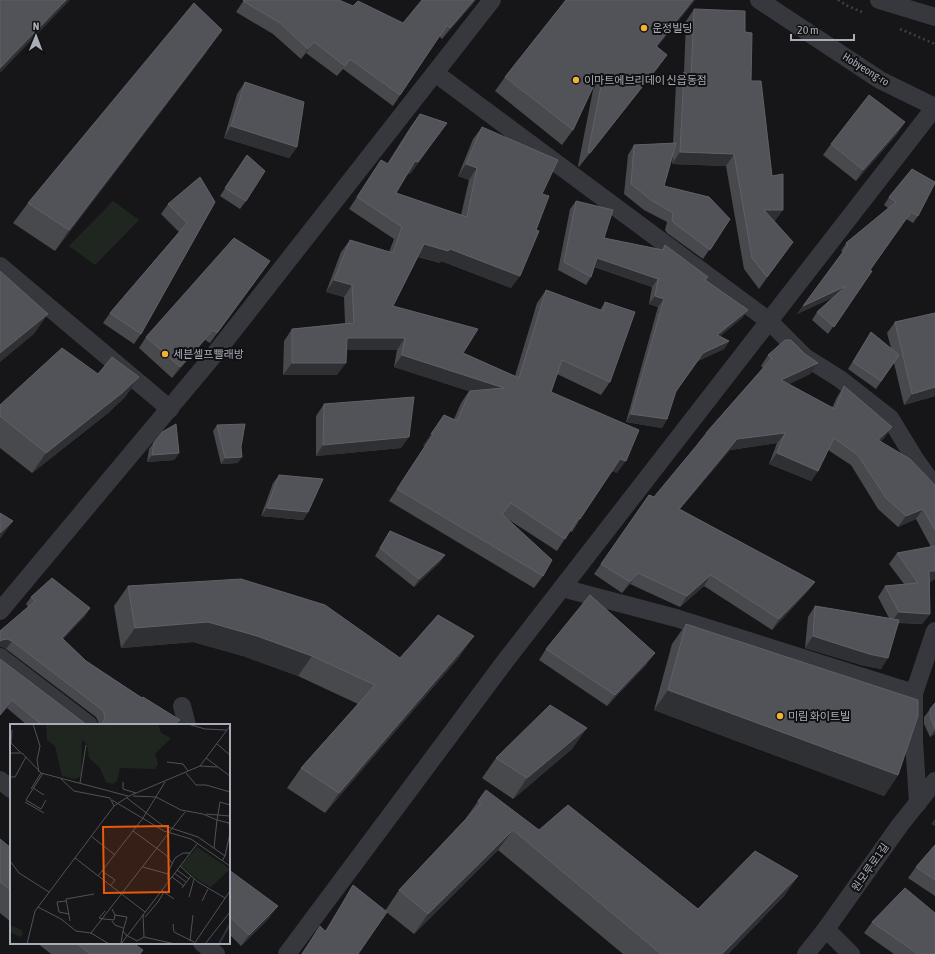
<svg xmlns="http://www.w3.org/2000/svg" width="935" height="954" viewBox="0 0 935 954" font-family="'Asap Condensed','Noto Sans KR',sans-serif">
<rect width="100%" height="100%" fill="#161618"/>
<!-- green -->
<polygon fill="#1e261f" points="113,201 139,220 95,265 69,246"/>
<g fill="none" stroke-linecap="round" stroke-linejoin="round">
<!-- path -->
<g stroke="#3d3f44" stroke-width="2.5" stroke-dasharray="2 3" stroke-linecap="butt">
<polyline points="838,0 848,6 864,13"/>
<polyline points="900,29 935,44"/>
</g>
<!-- street -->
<g stroke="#37383d" stroke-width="18">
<polyline points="759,0 880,80 935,107"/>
<polyline points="879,0 935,17"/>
<polyline points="435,73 769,321 805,357 840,379 890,418 915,459 935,487"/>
<polyline points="0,266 170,409"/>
<polyline points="562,588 676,618 914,693"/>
<polyline points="0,611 214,355 492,0"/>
<polyline points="0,657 89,725"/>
<polyline points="182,706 187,725"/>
<polyline points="0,780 11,789"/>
<polyline points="918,803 914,741 914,693 935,631"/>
<polyline points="826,929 851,954"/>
<polyline points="202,943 216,954"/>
<polyline points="287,954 506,660 935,107"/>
<polyline points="806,954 826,929 900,825 935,781"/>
</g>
</g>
<!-- wall -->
<g fill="#47494d">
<polygon points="244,0 353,6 403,23 476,0 442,39 439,36 393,106 343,69 337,76 306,53 301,59 273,34 236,12"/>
<polygon points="566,0 695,0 657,47 667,55 657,69 579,167 578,166 593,90 592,90 573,130 562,145 495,91 505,77"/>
<polygon points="694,9 745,32 751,81 775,221 774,221 793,242 759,289 744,269 726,166 672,164 673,155 664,186 730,219 703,259 667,233 665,230 667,222 644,210 624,194 628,155 634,145 673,143 676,84 684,72 686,21"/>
<polygon points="208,50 55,251 13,223 28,203"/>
<polygon points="245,82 297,147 289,158 224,138 237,94"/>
<polygon points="420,114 447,123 410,174 408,173 396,193 461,215 469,180 458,176 473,139 482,127 542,194 511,288 441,261 440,263 418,257 393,306 463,353 515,376 537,303 546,290 600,310 605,302 610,382 601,395 557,374 551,392 617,473 612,471 580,519 572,532 570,531 557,551 503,516 543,576 534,588 389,501 425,446 423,446 444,415 454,419 461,403 469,391 394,367 397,350 346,350 337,375 283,375 284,341 292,329 345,323 344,297 326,292 341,252 350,240 389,252 394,239 349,209 381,160 387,164 411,126"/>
<polygon points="898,133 856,181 823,155 831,144"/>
<polygon points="247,155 246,201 240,209 220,196"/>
<polygon points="889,197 918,216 913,223 906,219 870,270 872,271 828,334 812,320 817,312 834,297 797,314 843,252 841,251 846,243 888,208 884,205"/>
<polygon points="576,201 604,238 662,250 665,245 706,280 748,310 742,318 720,336 729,341 724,349 698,361 676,392 667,419 662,428 626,422 658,307 649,304 652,287 594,267 591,277 586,285 558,270 570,209"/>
<polygon points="215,202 141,334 134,344 103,323 110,313 179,232 161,214 168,204"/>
<polygon points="270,261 210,343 205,340 172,378 139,348 146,337"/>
<polygon points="935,313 935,396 904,405 894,363 876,389 848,369 871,332 891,348 887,333 895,322"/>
<polygon points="805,354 818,363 810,374 789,384 832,408 837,397 844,386 892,427 884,438 880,442 935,485 935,579 930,582 930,614 922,624 899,623 881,669 861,665 805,648 808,617 815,606 889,618 878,597 885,586 904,584 889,564 897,553 931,547 916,519 898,527 878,509 851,465 828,450 818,471 811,481 769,464 777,443 730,450 680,509 815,582 807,592 772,630 704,586 680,607 630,584 622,593 594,574 649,495 654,497 699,444 698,443 706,433 763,368 761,366 768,355"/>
<polygon points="98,374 139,377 125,397 108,413 32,473 0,448 0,405"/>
<polygon points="324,404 401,448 316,456 316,416"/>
<polygon points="217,425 238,463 221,464 213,431"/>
<polygon points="154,442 179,453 174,460 147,462 149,449"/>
<polygon points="279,475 308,512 303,520 261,516 273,483"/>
<polygon points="390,531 445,555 440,562 414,587 375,556"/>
<polygon points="128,586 400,658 460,656 325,813 287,788 301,768 358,704 298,676 243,656 193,642 121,648 114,606"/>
<polygon points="31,597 90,608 85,616 63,639 86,661 142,698 180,720 176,725 99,725 98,721 96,717 6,649 2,647 0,647 0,631 28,607 26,604"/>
<polygon points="686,624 898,775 884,796 654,710 672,644"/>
<polygon points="546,649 647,664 607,706 539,660"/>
<polygon points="0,659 87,725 27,725 7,708"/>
<polygon points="935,703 935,734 930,737 924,724 924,717"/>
<polygon points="573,748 513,799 482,778 496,758"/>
<polygon points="478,801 539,830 698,909 798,876 784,896 728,954 623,954 498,850 414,934 385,911 399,890 464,821"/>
<polygon points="0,839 11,848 11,922 0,913"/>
<polygon points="935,845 935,896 908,878 916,867"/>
<polygon points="229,870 270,917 241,946 229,934"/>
<polygon points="353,885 387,912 301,954 325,931 347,895"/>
<polygon points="872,922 935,954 894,954 864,933"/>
<polygon points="37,943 133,943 140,954 51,954"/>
</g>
<!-- shaded-wall -->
<g fill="#2f3033">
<polygon points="66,0 70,0 0,73 0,68"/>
<polygon points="474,0 476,0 442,39 450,28"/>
<polygon points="693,0 695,0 646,60 656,46"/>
<polygon points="222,30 208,50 55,251 69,230"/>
<polygon points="314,42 306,53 301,59 308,49"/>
<polygon points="667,55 657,69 579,167"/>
<polygon points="599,74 603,76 593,90 589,89"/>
<polygon points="905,122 898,133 856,181 863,170"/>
<polygon points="447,123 410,174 406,173 415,161"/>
<polygon points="231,126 297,147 289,158 224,138"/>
<polygon points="680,152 734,154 726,166 672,164"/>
<polygon points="466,164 477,168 469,180 458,176"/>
<polygon points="764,210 783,210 775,221 756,222"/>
<polygon points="424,244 450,249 520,276 511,288 441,261 440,263 416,256"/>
<polygon points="597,258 658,279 652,287 592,266"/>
<polygon points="270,261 263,271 210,343 217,333"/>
<polygon points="334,280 352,285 344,297 326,292"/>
<polygon points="846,286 840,294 797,314 803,306"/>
<polygon points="655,296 664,299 658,307 649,304"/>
<polygon points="748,310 742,318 712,343 717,335"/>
<polygon points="48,314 34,334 0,362 0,353"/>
<polygon points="213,330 205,340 172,378 180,367"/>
<polygon points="347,338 405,338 397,350 339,350"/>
<polygon points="729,341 724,349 698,361 703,353"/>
<polygon points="402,355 504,388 496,400 394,367"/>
<polygon points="292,363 346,363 337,375 283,375"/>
<polygon points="818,363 810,374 774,391 781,380"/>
<polygon points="139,377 125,397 108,413 32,473 46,453"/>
<polygon points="935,387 935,396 904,405 912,394"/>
<polygon points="631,414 667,419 662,428 626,422"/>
<polygon points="892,427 884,438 870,451 878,440"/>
<polygon points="706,433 707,433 700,444 698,443"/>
<polygon points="785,433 777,443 730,450 671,519 679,509 737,439"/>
<polygon points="431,434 433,434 425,446 423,446"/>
<polygon points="409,437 401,448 316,456 323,445"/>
<polygon points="179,453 174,460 147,462 152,455"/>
<polygon points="777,453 818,471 811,481 769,464"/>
<polygon points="242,457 238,463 221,464 225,458"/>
<polygon points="620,459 626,461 617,473 612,471"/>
<polygon points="267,508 308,512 303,520 261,516"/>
<polygon points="923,509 916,519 898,527 906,516"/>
<polygon points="13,521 0,539 0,533"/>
<polygon points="445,555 440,562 414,587 419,579"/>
<polygon points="929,571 935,571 935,579 930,582"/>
<polygon points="638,573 630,584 622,593 630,582"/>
<polygon points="711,575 704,586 680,607 687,596"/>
<polygon points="815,582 807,592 772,630 779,619"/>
<polygon points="90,608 85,616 57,646 62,638"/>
<polygon points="899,612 930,614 922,624 891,622"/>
<polygon points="208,622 257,636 312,656 298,676 243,656 193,642 121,648 135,628"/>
<polygon points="474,636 460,656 325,813 339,793"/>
<polygon points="813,636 888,658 881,669 861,665 805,648"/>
<polygon points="7,639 12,641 6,649 2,647 0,647 0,641 2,640"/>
<polygon points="655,653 647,664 607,706 615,695"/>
<polygon points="668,690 898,775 884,796 654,710"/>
<polygon points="12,700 7,708 0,716 0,715"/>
<polygon points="180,720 176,725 173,725"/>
<polygon points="587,728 573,748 513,799 527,778"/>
<polygon points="935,730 935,734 930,737"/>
<polygon points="935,819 935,826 931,824"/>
<polygon points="513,830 498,850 414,934 428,914"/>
<polygon points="798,876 784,896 728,954 722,954"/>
<polygon points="278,906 270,917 241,946 249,935"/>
</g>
<!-- building -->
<g fill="#525359" stroke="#5f6168">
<polygon points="0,0 66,0 0,68"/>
<polygon points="244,0 339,0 353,6 358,1 403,23 422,0 474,0 450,28 447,25 400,95 350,59 345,66 314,42 308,49 280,23 243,1"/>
<polygon points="566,0 693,0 656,46 667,55 590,153 588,152 603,76 599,74 573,130 505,77"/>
<polygon points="194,3 222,30 69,230 28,203"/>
<polygon points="694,9 745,11 745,32 752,33 751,81 761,81 772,176 783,174 783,210 764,210 793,242 767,277 752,258 734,154 680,152 684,72 691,78"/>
<polygon points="245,82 304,102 297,147 231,126"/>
<polygon points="869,95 905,122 863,170 831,144"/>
<polygon points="420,114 447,123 418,162 415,161 396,193 467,217 477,168 466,164 482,127 558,160 542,194 549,196 536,230 539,231 520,276 450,249 448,251 424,244 393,306 478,329 463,353 519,378 546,290 603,311 605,302 635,312 610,382 562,360 551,392 639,430 626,461 620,459 580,519 578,518 565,539 511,503 502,514 552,560 543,576 397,489 433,434 431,434 444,415 457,421 470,391 504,388 402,355 405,338 347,338 346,363 292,363 292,329 354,323 352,285 334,280 350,240 393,253 402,227 357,197 381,160 388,164"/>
<polygon points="676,143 664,186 709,197 730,219 710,250 674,223 672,220 673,213 651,200 631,184 634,145"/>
<polygon points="247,155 265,171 246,201 225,188"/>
<polygon points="912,169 935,182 935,183 918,216 911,212 870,270 872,271 834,327 817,312 846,286 803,306 848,245 846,243 896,202 889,197"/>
<polygon points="200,177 215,202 141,334 110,313 187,223 168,204"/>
<polygon points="576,201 613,210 604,238 663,250 665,245 708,277 705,280 748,310 717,335 729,341 703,353 676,391 667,419 631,414 664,299 655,296 658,279 597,258 591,277 564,262"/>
<polygon points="234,238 270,261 217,333 213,330 180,367 146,337"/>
<polygon points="0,271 48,314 0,353"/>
<polygon points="935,313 935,387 912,394 895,322"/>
<polygon points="871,332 899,355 881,381 853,362"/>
<polygon points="785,340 791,340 805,354 818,363 781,380 835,409 844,386 892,427 878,440 910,459 935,485 935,530 923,509 906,516 886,498 858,455 834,438 818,471 777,453 785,433 737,439 679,509 815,582 779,619 711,575 687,596 638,573 630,582 601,564 649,495 654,497 707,433 706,433 772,358 768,355"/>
<polygon points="62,348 98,374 112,357 139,377 122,393 46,453 0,416 0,405"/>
<polygon points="414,397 409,437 323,445 324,404"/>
<polygon points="176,424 179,453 152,455 154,442 162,432"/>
<polygon points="245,424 241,447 242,457 225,458 217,425"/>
<polygon points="279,475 323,479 308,512 267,508"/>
<polygon points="0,513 13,521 0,533"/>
<polygon points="390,531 445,555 419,579 380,548"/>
<polygon points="935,546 935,571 929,571 930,614 899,612 885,586 918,583 897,553"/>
<polygon points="52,578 90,608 62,638 86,661 142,698 143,697 180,720 173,725 101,725 102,724 105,718 104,713 101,709 12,641 7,639 2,640 0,641 0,631 35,601 31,597"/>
<polygon points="241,579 325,605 400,658 438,615 474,636 339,793 301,768 375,685 312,656 257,636 208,622 135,628 128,586"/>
<polygon points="590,595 655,653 615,695 546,649"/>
<polygon points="815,606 899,620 888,658 869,654 813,636"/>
<polygon points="686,624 918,700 918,716 898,775 668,690"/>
<polygon points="0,659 87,725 42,725 12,700 0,715"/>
<polygon points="935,703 935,729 930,716 930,709"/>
<polygon points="550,705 587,728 527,778 496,758"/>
<polygon points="486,790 539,830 568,805 698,909 755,851 798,876 722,954 661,954 513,830 428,914 399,890 481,803 478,801"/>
<polygon points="0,839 11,848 11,890 0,882"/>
<polygon points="935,845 935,880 916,867"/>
<polygon points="229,870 278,906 249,935 229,916"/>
<polygon points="353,885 387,912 358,954 302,954 320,926 326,932"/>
<polygon points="905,888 935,913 935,954 918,954 872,922"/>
<polygon points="76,943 133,943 143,950 140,954 90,954"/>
</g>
<!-- markers -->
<g fill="#f2b134" stroke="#111113" stroke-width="1.5">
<circle cx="644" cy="28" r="4"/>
<circle cx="576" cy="80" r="4"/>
<circle cx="165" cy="354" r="4"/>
<circle cx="780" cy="716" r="4"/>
</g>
<g text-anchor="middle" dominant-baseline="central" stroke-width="4" stroke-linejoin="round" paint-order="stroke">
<!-- poi labels -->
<g font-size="11" fill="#a8adb8" stroke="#111113" text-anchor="start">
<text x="652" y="28">운정빌딩</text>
<text x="584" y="80">이마트에브리데이 신읍동점</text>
<text x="173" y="354">세븐셀프빨래방</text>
<text x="788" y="716">미림 화이트빌</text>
</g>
<!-- street labels -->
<g font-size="11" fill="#a8adb8" stroke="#111113">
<text transform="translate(866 69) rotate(32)">Hobyeong-ro</text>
<text transform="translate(870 867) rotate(-55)">원모루로1길</text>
</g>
</g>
<!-- overview -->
<g transform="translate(10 724)">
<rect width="220" height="220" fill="#161618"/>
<path d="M36 0H148L151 9 161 14 145 30 148 40 145 45 110 44 107 57 103 60 96 58 90 44 79 34 77 20 72 16 71 52 65 55 52 52 45 22 37 16ZM187 123 220 145 201 163 191 158 171 142ZM0 201 12 206 13 211 10 213 0 208Z" fill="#1e261f"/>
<path fill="none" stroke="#2c353c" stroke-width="2" d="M209 220 220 200"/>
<path fill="none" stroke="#505258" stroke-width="1" d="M23 0 30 22 27 36 29 48M178 0 195 5 216 6M0 18 10 28M1 19 2 6M207 20 220 31M0 29H12L31 49 118 72M196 34 220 52M157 38 173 40 178 47M190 42 207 43M33 49 16 76 31 85 36 76M176 49 186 61H196L220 68M0 53H5L16 33M51 55 64 67 100 74 104 82M113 58V65L126 69M70 59 76 21M23 64 34 71M21 65 31 49M123 72 146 73 171 86 193 90 207 96M117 74 152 101 188 113 215 132 212 137M102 76 154 107 181 115 220 142M15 78 34 89M196 90 220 92M207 96 210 78 220 81M123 107 156 131 162 139M81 112 105 131M204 124 207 96 219 99 220 105M215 132 220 109M65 134 135 188M0 137 9 149 39 168M170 142 188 158 215 174M133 143 158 150M167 146 179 155M92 147 105 156 100 162M164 149 176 158M88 152 133 94 155 58M162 153 174 162M158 157V148L165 134 173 129H180M172 164 181 152M154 168 164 175M179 173 184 155M56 177 47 178 49 188 59 190M192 177 198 165M28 183 51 195 66 207 81 209M102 185 105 191 117 193 113 207 117 212M133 190 134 213 165 220M135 193 148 178 154 168 152 166M94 195 104 196 105 191M94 195 89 194 95 187M60 197 56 175 84 170M102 197 105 201 113 204M163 200 164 208 184 218M118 212 127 217 134 213M180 217 183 191M111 219 113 207M17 220 25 187 104 82 119 72 190 42 220 2M99 220 81 209 175 88M111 220 187 120M184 220 220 167M195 220 220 188"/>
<path fill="#e8590c" fill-opacity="0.15" stroke="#e8590c" stroke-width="2" d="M158 102 159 168 94 169 93 103Z"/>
<rect width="220" height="220" fill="none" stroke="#a8adb8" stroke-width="2"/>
</g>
<!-- north arrow -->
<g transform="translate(36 36) rotate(1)" stroke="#111113" stroke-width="3" paint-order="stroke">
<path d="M0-3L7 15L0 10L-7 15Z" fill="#a8adb8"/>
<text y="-6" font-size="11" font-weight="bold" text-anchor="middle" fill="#a8adb8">N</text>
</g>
<!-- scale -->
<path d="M791 34v6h63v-6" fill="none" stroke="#a8adb8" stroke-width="2"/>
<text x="797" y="34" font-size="12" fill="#a8adb8" stroke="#111113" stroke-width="3" paint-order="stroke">20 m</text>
</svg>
